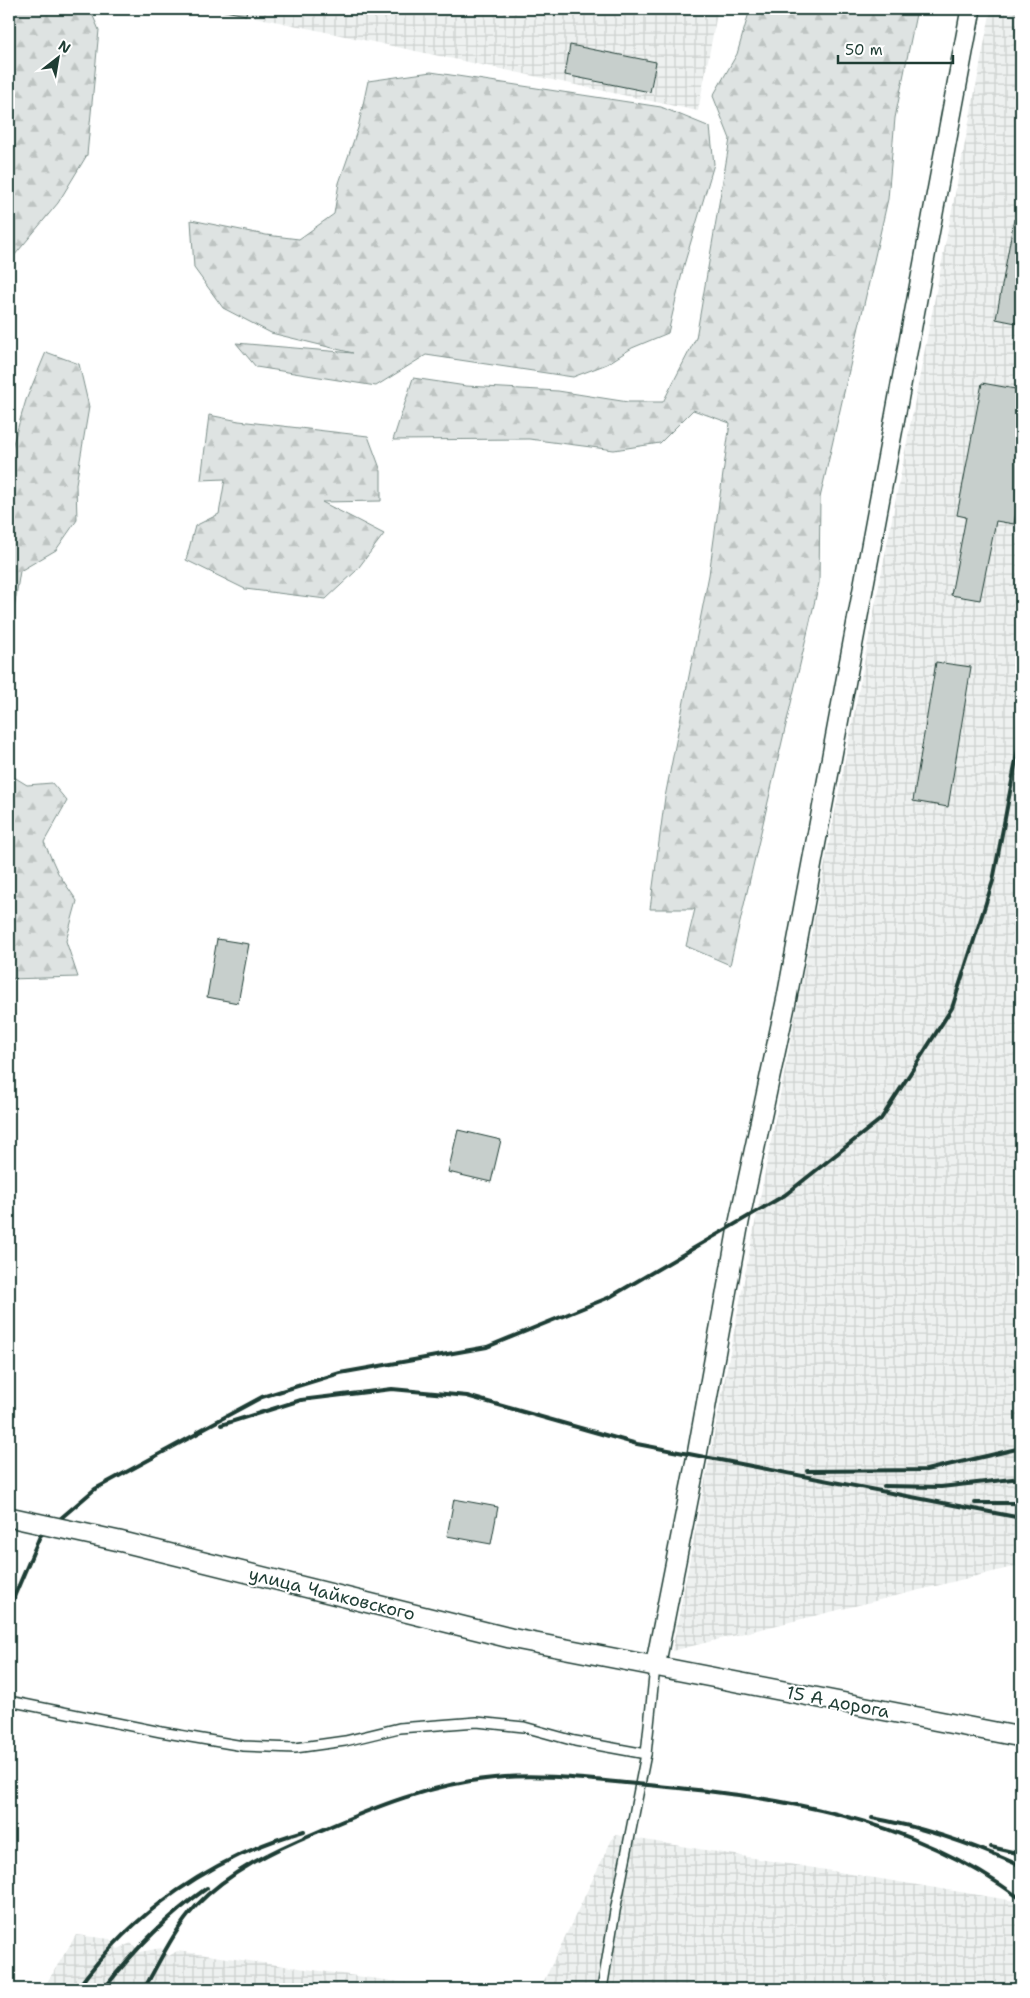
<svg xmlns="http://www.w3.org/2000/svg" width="1030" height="1998" viewBox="0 0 1030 1998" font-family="'Shantell Sans',sans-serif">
<defs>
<pattern id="industrial-grid" width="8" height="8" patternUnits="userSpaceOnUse" patternTransform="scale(1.25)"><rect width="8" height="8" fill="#eef1f0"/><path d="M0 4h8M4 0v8" fill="none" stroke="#ccd0ce"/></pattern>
<pattern id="forest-firs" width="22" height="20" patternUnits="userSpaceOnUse" patternTransform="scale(1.25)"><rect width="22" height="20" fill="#dee3e2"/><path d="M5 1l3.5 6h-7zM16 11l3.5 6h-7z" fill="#bec4c2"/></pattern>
</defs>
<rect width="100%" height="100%" fill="#fff"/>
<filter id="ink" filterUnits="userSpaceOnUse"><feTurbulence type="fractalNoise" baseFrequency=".02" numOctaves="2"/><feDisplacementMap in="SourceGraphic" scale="10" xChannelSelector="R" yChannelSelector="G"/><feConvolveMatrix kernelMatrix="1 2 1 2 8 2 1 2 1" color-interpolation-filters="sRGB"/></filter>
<g filter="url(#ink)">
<!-- industrial -->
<g fill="url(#industrial-grid)">
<polygon points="250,9 718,9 698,111 246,15"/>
<polygon points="991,9 1021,9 1021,1565 672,1651"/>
<polygon points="614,1835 1021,1902 1021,1989 540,1989"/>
<polygon points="76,1935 110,1939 118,1949 131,1943 140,1952 161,1948 169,1956 177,1951 450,1989 43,1989"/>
</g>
<!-- forest -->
<g fill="url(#forest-firs)" stroke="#7e908b">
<polygon points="9,9 90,9 99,30 87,155 58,203 9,262"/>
<polygon points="750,9 917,9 895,118 888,199 820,498 819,583 730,965 686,946 695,909 650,909 665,797 709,575 730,423 693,410 660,443 614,450 529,439 393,440 413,378 466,386 558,391 628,402 663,402 696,338 730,139 713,96 737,54"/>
<polygon points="431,72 661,107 710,127 714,164 684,265 668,333 632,348 607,364 573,377 426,355 376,386 256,367 236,343 353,353 271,333 223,308 194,268 191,220 266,235 299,239 334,214 339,183 358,128 368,81"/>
<polygon points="46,352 79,364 89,407 76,484 77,520 56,550 20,571 9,641 9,457 26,400"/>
<polygon points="209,415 239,421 368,436 381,471 381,501 322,502 384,534 356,571 326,599 245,589 186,560 195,526 219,514 225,479 201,480"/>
<polygon points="9,774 27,785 52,783 67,801 44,842 58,873 77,901 66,941 78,977 9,979"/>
</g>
<!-- building -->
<g fill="#c7cfcc" stroke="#1f3d34">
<polygon points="214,9 247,9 246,15"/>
<polygon points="570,45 656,62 650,92 565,75"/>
<polygon points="1014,219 1021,221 1021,324 996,319"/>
<polygon points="982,383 1021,390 1021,482 1014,524 996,521 980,600 951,595 966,517 957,515"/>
<polygon points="936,662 971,667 948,807 913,801"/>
<polygon points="217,939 249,944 238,1003 207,997"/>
<polygon points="458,1130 501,1140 491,1182 448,1172"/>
<polygon points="454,1499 498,1507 491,1544 447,1536"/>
</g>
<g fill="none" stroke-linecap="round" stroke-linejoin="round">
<defs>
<g id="service">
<polyline points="9,1701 161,1732 243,1746 295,1748 345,1741 399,1728 477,1722 524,1727 575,1741 646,1754"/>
<polyline points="602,1989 615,1911 646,1754 655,1667"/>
</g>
<g id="minor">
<polyline points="119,1541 510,1638 1021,1737"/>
<polyline points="655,1667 697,1455 739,1222 787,997 971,9"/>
</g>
</defs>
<!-- service casing -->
<use href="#service" stroke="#1f3d34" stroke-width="12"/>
<!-- minor casing -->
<use href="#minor" stroke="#1f3d34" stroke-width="22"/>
<!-- path -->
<polyline stroke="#1f3d34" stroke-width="2.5" stroke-dasharray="1 4" stroke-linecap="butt" points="553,16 554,9"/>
<!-- service -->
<use href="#service" stroke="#fff" stroke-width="9"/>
<!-- minor -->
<use href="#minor" stroke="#fff" stroke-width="19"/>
<!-- rail -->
<g stroke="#1f3d34" stroke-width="4">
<polyline points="221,1425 301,1400 392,1389 467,1396 637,1444 1021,1518"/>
<polyline points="197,1432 262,1397 340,1373 487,1347 610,1297 785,1195 881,1119 952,1008 993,881 1021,734"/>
<polyline points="807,1471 926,1470 1021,1448"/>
<polyline points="884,1486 941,1487 1021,1478"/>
<polyline points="975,1503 1021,1503"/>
<polyline points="9,1616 11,1604 40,1536 95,1489 202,1431"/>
<path d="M872 1818C923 1827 974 1845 1021 1866"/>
<polyline points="991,1847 1021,1854"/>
<path d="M77 1989C132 1912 213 1857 304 1831"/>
<path d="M104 1989C134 1950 167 1916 207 1888"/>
<path d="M144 1989C160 1961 174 1930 196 1906 228 1872 274 1850 317 1832 375 1807 431 1784 494 1778 541 1773 590 1780 636 1784 775 1796 906 1814 1021 1899"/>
</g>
<defs>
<polyline id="minor-bridge" points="9,1517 119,1541"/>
</defs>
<!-- minor-bridge casing -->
<use href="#minor-bridge" stroke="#1f3d34" stroke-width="22" stroke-linecap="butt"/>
<!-- minor-bridge -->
<use href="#minor-bridge" stroke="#fff" stroke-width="19"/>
</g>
</g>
<g text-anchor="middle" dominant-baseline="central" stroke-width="4" stroke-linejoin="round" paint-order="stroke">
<!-- street labels -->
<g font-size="18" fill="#1f3d34" stroke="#fff">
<text transform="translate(332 1594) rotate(14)">улица Чайковского</text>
<text transform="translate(838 1702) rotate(11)">15 А дорога</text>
</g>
</g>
<!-- margin -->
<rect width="1030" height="1998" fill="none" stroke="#fff" stroke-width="30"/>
<rect x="15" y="15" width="1000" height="1968" fill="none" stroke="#1f3d34" stroke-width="2" filter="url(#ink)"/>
<!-- north arrow -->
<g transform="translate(58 58) rotate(31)" stroke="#ffffff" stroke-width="4" paint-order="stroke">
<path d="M0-4L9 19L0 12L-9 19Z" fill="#1f3d34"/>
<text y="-8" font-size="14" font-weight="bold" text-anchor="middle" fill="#1f3d34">N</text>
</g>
<!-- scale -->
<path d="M838 55v8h115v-8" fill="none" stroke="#1f3d34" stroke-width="2.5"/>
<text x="845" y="55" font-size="15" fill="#1f3d34" stroke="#ffffff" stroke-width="4" paint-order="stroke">50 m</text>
</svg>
